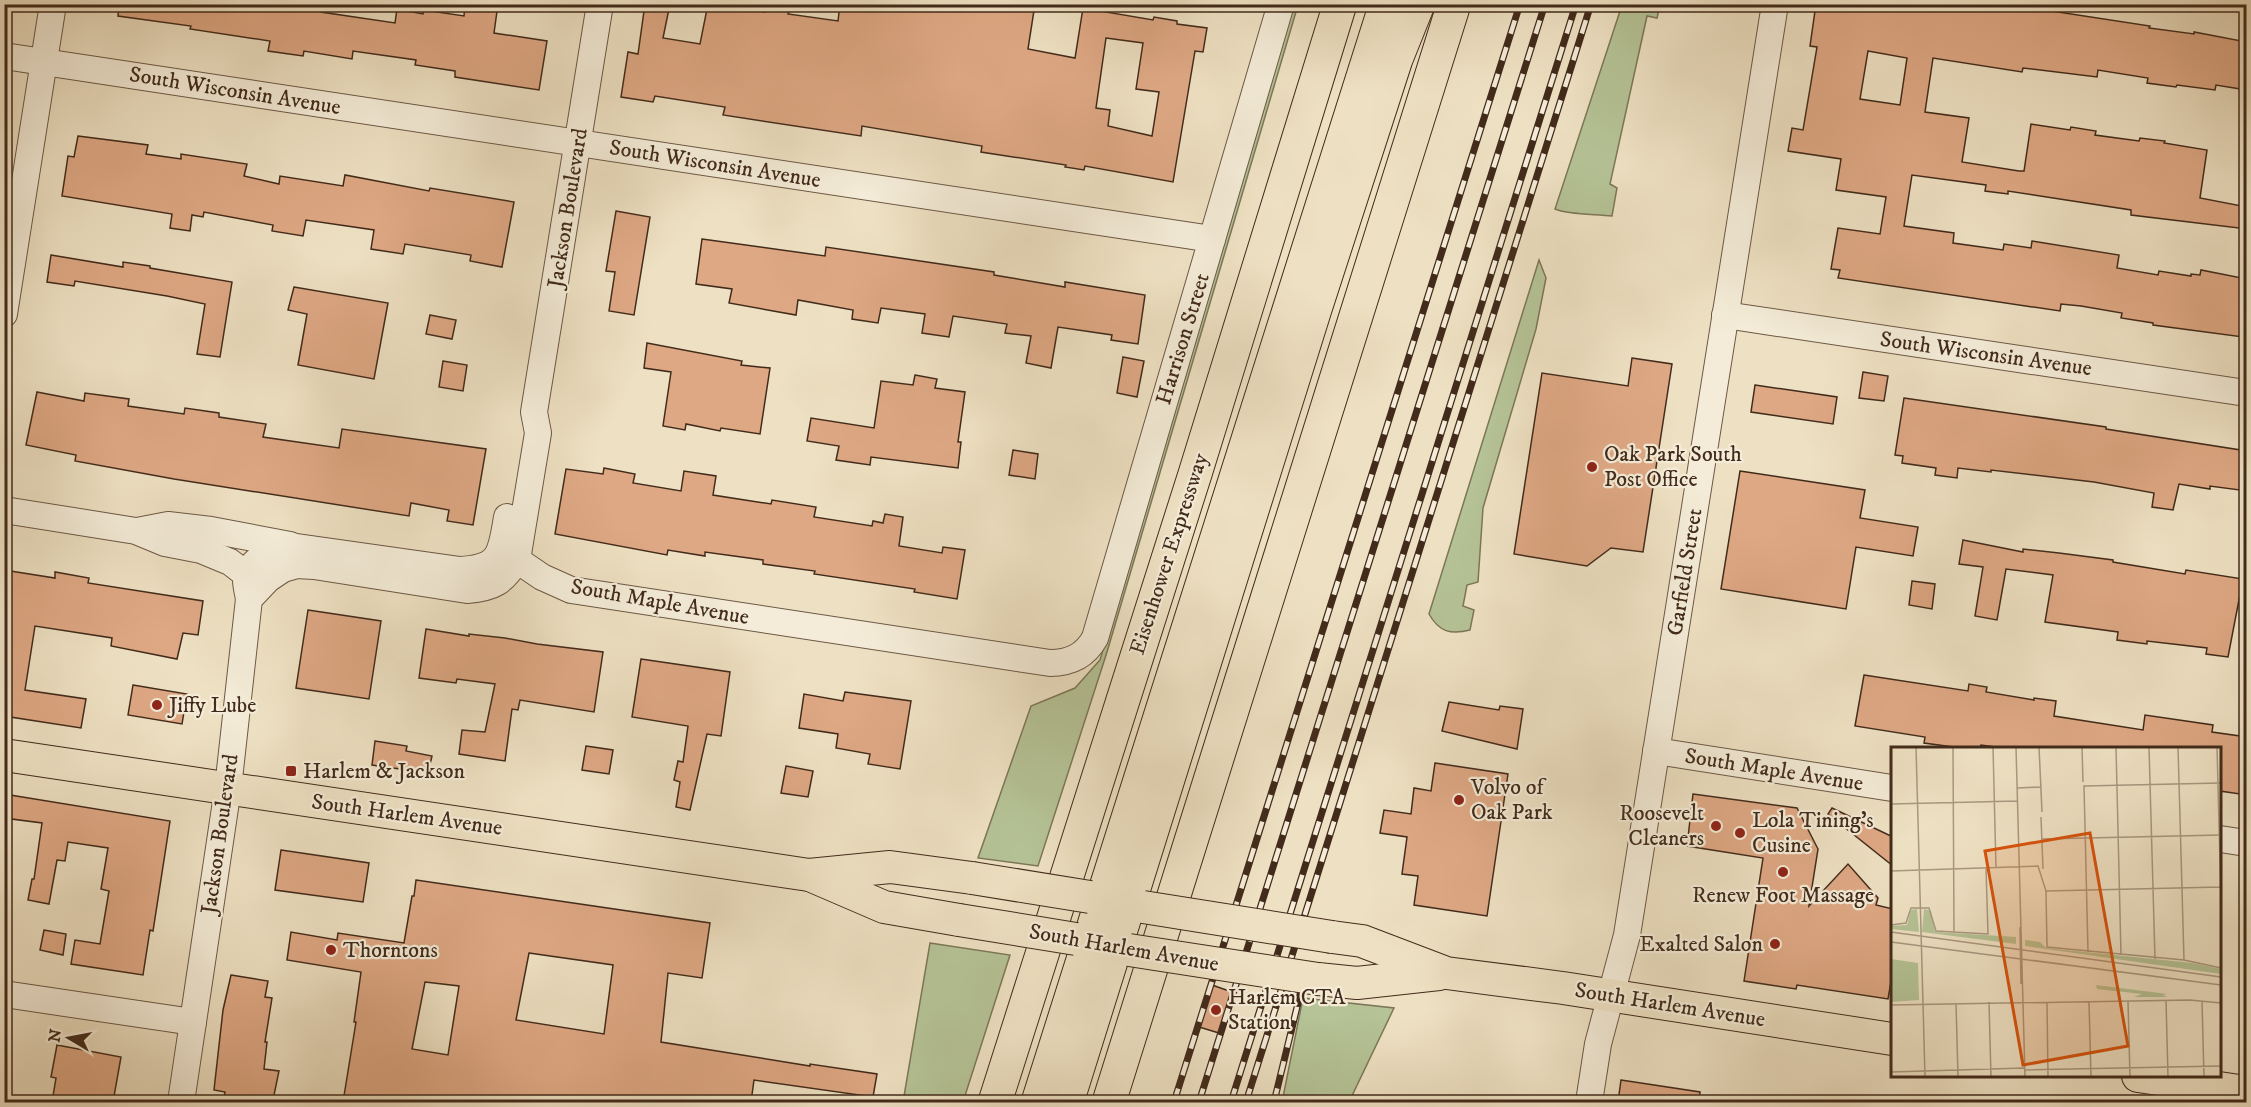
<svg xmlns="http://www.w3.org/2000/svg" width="2251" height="1107" viewBox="0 0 2251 1107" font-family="'IM FELL DW Pica',serif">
<rect width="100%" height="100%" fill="#eee1c3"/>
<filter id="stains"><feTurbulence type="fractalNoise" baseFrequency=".00333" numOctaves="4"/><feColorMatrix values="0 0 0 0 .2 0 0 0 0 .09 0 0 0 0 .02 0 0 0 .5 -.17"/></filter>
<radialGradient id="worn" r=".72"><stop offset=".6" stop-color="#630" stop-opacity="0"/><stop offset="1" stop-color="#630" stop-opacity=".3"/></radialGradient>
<!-- green -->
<g fill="#b5c396" stroke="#7c7758" stroke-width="1.5">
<polygon points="1292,5 1298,5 1107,652 1038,866 978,858 1031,706 1075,688 1100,660"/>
<path d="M1622 5H1660L1657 18 1647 16 1610 184 1617 188 1612 216C1595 214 1569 215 1555 209Z"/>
<path d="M1539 260 1546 278 1536 329 1483 508 1478 582 1467 585 1463 606 1474 610 1470 630C1451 635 1439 632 1429 614Z"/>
<polygon points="930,943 1010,955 963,1102 903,1102"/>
<polygon points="1303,998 1394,1008 1349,1102 1282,1102"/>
</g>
<!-- building -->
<g fill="#dea884" stroke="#422b1b" stroke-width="1.5" fill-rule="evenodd">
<polygon points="119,4 322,4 321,12 395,23 397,9 423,14 424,10 464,16 465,4 498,4 494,33 547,41 539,90 455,77 455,71 415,65 416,60 353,51 352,59 304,51 303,56 268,51 270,41 190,29 191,26 118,16"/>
<path d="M645 4H670L663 38 700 44 708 4H728L765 12 766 7 789 12 788 14 838 21 840 4H1035L1028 49 1075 58 1083 8 1153 20 1154 17 1177 21V24L1207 28 1203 52 1195 51 1173 182 1085 166 1084 170 1065 167 1066 165 981 152 982 146 862 126 861 136 723 115 725 107 655 96 653 102 621 97 628 52 638 54ZM1106 38 1143 43 1136 89 1159 92 1152 136 1108 126 1110 110 1096 108Z"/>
<path d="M1816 4H2005L2150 26 2149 28 2194 34V32L2247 42V90L2216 85 2215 90 2177 85 2176 87 2147 83 2148 78 2098 70 2097 77 2023 68 2022 72 1933 58 1925 112 1969 118 1962 162 2019 171H2024L2031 124 2070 130 2071 127 2096 131 2095 135 2139 141 2140 138 2165 141 2164 143 2207 150 2200 198 2247 207V229L2131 215V210L2008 191V194L1985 191 1986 185 1912 175 1904 226 1954 233 1953 243 2003 250 2004 244 2031 248 2032 241 2119 255 2117 268 2158 275 2159 271 2191 276V274L2200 275 2201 270 2247 279V324H2245L2243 337 2153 325V323L2121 318 2122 313 2081 306 2061 304 2060 311 1838 278 1840 270 1831 269 1838 228 1880 234 1886 197 1836 190 1841 159 1788 151 1792 128 1803 130 1817 47 1810 46ZM1868 51 1907 58 1900 105 1860 99Z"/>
<polygon points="78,136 148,145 146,154 181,159 181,154 247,164 244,176 279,184 280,176 343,186 345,175 429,191 430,188 514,202 502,267 470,261 471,255 405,244 403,254 371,249 374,230 306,220 303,236 272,231 273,225 204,212 203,217 192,215 190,231 170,228 172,214 62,196 68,156 74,157"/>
<polygon points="616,211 650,217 634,315 609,311 615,272 606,271"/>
<polygon points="702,239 825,256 826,247 994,272 994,275 1065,287 1065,282 1145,295 1138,344 1111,340 1112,335 1058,327 1051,368 1026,363 1031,336 1005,333 1007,324 953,316 949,337 922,333 925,314 881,308 878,323 852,319 853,310 798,300 796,315 729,303 732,289 696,284"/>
<polygon points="51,255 123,267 123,262 150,266 150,268 232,282 220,357 197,354 205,304 167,296 75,281 74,286 47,282"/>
<polygon points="294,287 388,303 374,379 298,365 307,314 288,310"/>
<polygon points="430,315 456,320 452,339 426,334"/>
<polygon points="647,343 742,361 741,365 770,368 760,434 721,428 720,431 686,424 685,430 663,426 671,372 644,368"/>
<polygon points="1123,357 1144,361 1137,397 1117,393"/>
<polygon points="1632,358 1672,364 1643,552 1611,548 1587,566 1514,554 1542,373 1628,386"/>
<polygon points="443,361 467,365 463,391 439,387"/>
<polygon points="1863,372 1888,376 1884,401 1859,398"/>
<polygon points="915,375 937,379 935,388 965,392 958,442 961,442 958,468 871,457 870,465 836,460 839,446 807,441 811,418 874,428 881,381 913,385"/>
<polygon points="1755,385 1837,397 1833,424 1751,412"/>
<polygon points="37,392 84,401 85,393 129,399 128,406 184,414 185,408 219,413 219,417 266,424 263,437 339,448 342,429 486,449 473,525 447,521 449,510 411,503 409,516 174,479 75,461 76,455 26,445"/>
<polygon points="1904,398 2106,427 2106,429 2247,451 2247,491 2210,486 2210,489 2179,484 2173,510 2152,507 2154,493 2094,482 1991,470 1991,472 1958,468 1957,478 1935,475 1936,468 1902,463 1903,456 1895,455"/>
<polygon points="1013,450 1038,454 1035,479 1009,475"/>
<polygon points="604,468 635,474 633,483 681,491 684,471 716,476 713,495 771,504 772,500 816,507 814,517 872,526 873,521 883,523 885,514 903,517 899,546 942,553 943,547 965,550 957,599 914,592 915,589 814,574 815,571 763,564 763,560 705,552 705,556 668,550 667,555 555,534 566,469 603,474"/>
<polygon points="1740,471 1865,490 1860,518 1918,527 1913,556 1856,547 1846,609 1721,589"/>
<polygon points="1963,540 2023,552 2023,549 2059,553 2113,560 2113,562 2185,574 2186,570 2243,579 2228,657 2206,654 2207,648 2147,641 2147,644 2117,640 2118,632 2045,622 2053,575 2006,569 1997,620 1975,616 1983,567 1959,564"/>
<polygon points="4,570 55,578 55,572 89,578 88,583 203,601 198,635 183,633 177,659 111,646 112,638 35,626 25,690 86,699 81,728 4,716"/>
<polygon points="1912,581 1935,584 1932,609 1909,605"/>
<polygon points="308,610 381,621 369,699 296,688"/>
<polygon points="426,629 469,636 469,634 505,638 537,644 603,652 594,712 520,700 518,710 512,709 505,761 459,754 462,730 485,732 495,684 457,679 456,683 419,678"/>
<polygon points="641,659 730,672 721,736 707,734 690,810 676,807 680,782 674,780 678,761 683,762 688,726 632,717"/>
<polygon points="1864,675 1968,691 1969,684 1987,687 1986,692 2034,700 2034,698 2056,701 2054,716 2143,730 2145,715 2213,725 2212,732 2247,737 2247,758 2242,787 2240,794 2220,791 2220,748 2003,748 1981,745 1980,748 1961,748 1924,743 1925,737 1855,726"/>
<polygon points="133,685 187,694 182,724 128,715"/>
<polygon points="845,692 911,701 900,769 868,764 870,754 836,748 838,734 799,728 804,694 843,701"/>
<polygon points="1449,702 1499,710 1500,706 1523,709 1517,749 1442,731"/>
<polygon points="375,741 407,746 406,751 432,756 428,773 372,765"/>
<polygon points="586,746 613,750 609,774 582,770"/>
<polygon points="1435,763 1508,774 1487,916 1414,905 1418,876 1402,874 1407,837 1380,833 1384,810 1411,814 1414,788 1431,791"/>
<polygon points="786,766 813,771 808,797 781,793"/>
<polygon points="4,794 170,821 153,931 150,930 143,975 71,964 75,940 100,944 109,891 101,889 108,848 68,842 65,861 57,860 49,904 28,900 32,879 34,879 42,823 4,818"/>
<polygon points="1693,794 1797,808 1818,849 1809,906 1848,864 1878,898 1876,905 1893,909 1893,970 1888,999 1797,985 1796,989 1744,981 1763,858 1687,846"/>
<polygon points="1832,808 1893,837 1893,866 1828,814"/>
<polygon points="281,850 369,863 363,902 275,890"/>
<path d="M416 880 710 923 702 978 668 973 661 1042 810 1066V1064L877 1074 873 1097 754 1080 751 1102H343L356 1022H354L361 972 287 960 291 932 337 940 338 933 404 943 412 896H414ZM529 953 613 965 604 1034 516 1020ZM425 982 459 986 448 1055 412 1049Z"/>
<polygon points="44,930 66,934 63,955 40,950"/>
<polygon points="231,975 268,981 265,997 272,998 265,1042 267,1042 264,1069 279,1071 273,1100 262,1098 261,1102 224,1097 225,1092 214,1090 223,1010"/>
<polygon points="1212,985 1232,992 1219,1033 1199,1027"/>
<polygon points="57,1045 121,1057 113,1102 52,1102 56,1078 51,1077"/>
<polygon points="1621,1080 1700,1092 1699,1102 1618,1102"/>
</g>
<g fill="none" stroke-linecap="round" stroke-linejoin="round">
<defs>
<g id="minor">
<polyline points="4,56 1212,239"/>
<polyline points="4,314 53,4"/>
<polyline points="1725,315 2246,393"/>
<polyline points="4,510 136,531 165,543 201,550 230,562 247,575"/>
<polyline points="137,531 168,525 211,530 290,545"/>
<path d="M517 560 542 577 571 590 1050 663C1070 663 1085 656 1095 638L1281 4"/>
<path d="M249 599C248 593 246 586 246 580 248 559 274 550 290 546L460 570C501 568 501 553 507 517"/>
<polyline points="1656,751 1892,788"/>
<polyline points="2220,839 2246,843"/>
<polyline points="4,994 193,1022"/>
<path d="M181 1102 228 788 249 599 268 579 283 569 297 565 314 566 467 590C494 588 503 582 517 560L538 433 534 412 600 4"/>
<polyline points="1589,1102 1598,1044 1627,935 1775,4"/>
</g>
<g id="major">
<polyline points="4,755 809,875 890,867 972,878"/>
<polyline points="812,876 884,907 959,920"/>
<polyline points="1332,937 1362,941 1446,973 1563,988 1892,1039"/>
<polyline points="1318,979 1357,983 1439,974"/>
<polyline points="2138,1076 2246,1092"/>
</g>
<g id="highway">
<polyline points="995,1102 1195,474 1340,4"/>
<polyline points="1038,1102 1386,4"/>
<polyline points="1067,1102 1315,309 1396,59 1418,4"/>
<polyline points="1109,1102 1454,4"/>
</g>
</defs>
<!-- minor casing -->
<use href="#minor" stroke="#6d5845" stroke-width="28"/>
<!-- major casing -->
<use href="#major" stroke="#422b1b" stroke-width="34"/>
<!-- highway casing -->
<use href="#highway" stroke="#422b1b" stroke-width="35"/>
<!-- minor -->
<use href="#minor" stroke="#f4ecd8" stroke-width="26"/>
<!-- major -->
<use href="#major" stroke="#eee1c3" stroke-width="32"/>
<!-- highway -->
<use href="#highway" stroke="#eee1c3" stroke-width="33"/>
<defs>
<g id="rail">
<polyline points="1174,1102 1520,4"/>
<polyline points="1199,1102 1545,4"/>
<polyline points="1231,1102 1576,4"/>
<polyline points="1246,1102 1591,4"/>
<polyline points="1274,1102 1307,966"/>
</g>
</defs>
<!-- rail casing -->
<use href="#rail" stroke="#422b1b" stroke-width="7"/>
<!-- rail -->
<use href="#rail" stroke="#f4ecd8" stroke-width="4.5" stroke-dasharray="14" stroke-linecap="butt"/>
<defs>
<g id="major-bridge">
<polyline points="972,878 1090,897"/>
<polyline points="1143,907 1332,937"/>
<polyline points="959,920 1076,939"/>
<polyline points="1129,950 1318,979"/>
</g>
</defs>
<!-- major-bridge casing -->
<use href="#major-bridge" stroke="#422b1b" stroke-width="34" stroke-linecap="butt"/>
<!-- major-bridge -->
<use href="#major-bridge" stroke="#eee1c3" stroke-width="32"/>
</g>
<!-- markers -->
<g fill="#8f2418" stroke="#f4ecd8" stroke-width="2">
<circle cx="1592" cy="467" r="6"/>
<circle cx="157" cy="705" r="6"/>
<rect x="285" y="765" width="12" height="12" rx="3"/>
<circle cx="1459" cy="800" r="6"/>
<circle cx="1716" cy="826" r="6"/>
<circle cx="1740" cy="833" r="6"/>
<circle cx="1783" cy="872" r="6"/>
<circle cx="1775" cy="944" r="6"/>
<circle cx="331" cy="950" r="6"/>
<circle cx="1216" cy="1010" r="6"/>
</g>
<g text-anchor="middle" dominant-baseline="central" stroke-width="4.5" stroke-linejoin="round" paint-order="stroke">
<!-- street labels -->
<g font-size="22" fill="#422b1b" stroke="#f4ecd8">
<text transform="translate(235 91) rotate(9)">South Wisconsin Avenue</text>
<text transform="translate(715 164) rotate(9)">South Wisconsin Avenue</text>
<text transform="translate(568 208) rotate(-81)">Jackson Boulevard</text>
<text transform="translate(1183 339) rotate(-73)">Harrison Street</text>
<text transform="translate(1986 354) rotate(8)">South Wisconsin Avenue</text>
<text transform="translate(1169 554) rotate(-72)">Eisenhower Expressway</text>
<text transform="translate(1685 572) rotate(-81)">Garfield Street</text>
<text transform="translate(660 602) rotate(10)">South Maple Avenue</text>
<text transform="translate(1774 770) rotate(9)">South Maple Avenue</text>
<text transform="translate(407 815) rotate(8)">South Harlem Avenue</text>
<text transform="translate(220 834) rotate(-82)">Jackson Boulevard</text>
<text transform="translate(1124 948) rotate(10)">South Harlem Avenue</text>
<text transform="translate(1670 1005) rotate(9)">South Harlem Avenue</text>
</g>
<!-- poi labels -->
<g font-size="22" fill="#422b1b" stroke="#f4ecd8" text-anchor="start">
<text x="1604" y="454">Oak Park South<tspan x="1604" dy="25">Post Office</tspan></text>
<text x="169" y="705">Jiffy Lube</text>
<text x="303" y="771">Harlem &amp; Jackson</text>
<text x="1471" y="787">Volvo of<tspan x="1471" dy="25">Oak Park</tspan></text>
<text x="1704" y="813" text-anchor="end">Roosevelt<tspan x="1704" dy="25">Cleaners</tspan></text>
<text x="1752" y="820">Lola Tining's<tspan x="1752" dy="25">Cusine</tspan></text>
<text x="1783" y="895" text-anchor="middle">Renew Foot Massage</text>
<text x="1763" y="944" text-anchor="end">Exalted Salon</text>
<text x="343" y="950">Thorntons</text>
<text x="1228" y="997">Harlem CTA<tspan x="1228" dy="25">Station</tspan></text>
</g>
</g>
<!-- overview -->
<g transform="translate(1891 747)">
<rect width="330" height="330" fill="#eee1c3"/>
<path d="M26 162 28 185 0 182V179L16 178 20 163ZM33 162 40 164 44 185 125 190V197L31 185ZM134 193 149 195 155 201 301 216 330 222V227L134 199ZM0 212 27 216 28 253 0 255ZM205 238 276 247 272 248 276 250H243L251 247 206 242Z" fill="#b5c396"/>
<path fill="none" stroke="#a99880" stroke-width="1.5" d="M25 0 34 330M62 0 63 186M102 0 105 121M125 0 134 330M148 0 151 65M191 0 192 35M225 0 230 208M258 0 264 212M287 0 293 213M326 0 330 152M126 41 150 40M0 57 126 54M150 70 152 122M151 92 330 88M0 124 147 119 155 144 156 200 293 213 330 221M155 144 330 140M0 178 15 176 20 161H38L45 184 97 187 95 121M129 180 130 237M0 185 330 230M0 195 330 238M197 205 193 39 330 36M275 253 277 330M237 254 239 330M311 254 313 330M98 255 100 330M156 255 157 330M198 255 200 330M65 256 67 330M0 258 299 253 330 256M134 323 330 319M0 325 133 321"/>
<path fill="#d7540e" fill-opacity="0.15" stroke="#d7540e" stroke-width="3" d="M199 86 237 299 132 318 94 104Z"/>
<rect width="330" height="330" fill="none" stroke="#422b1b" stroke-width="3"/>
</g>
<!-- margin -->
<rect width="2251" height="1107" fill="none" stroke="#eee1c3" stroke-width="24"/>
<rect x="6" y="6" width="2239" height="1095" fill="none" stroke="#422b1b" stroke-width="3"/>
<rect x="12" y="12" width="2227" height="1083" fill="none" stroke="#422b1b" stroke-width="1.5"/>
<!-- north arrow -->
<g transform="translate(69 1038) rotate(280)" stroke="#f4ecd8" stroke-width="4.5" paint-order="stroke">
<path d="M0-4.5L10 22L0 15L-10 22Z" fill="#422b1b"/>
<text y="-9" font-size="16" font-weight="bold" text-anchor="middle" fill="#422b1b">N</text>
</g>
<rect width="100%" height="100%" filter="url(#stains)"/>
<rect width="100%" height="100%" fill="url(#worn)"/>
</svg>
